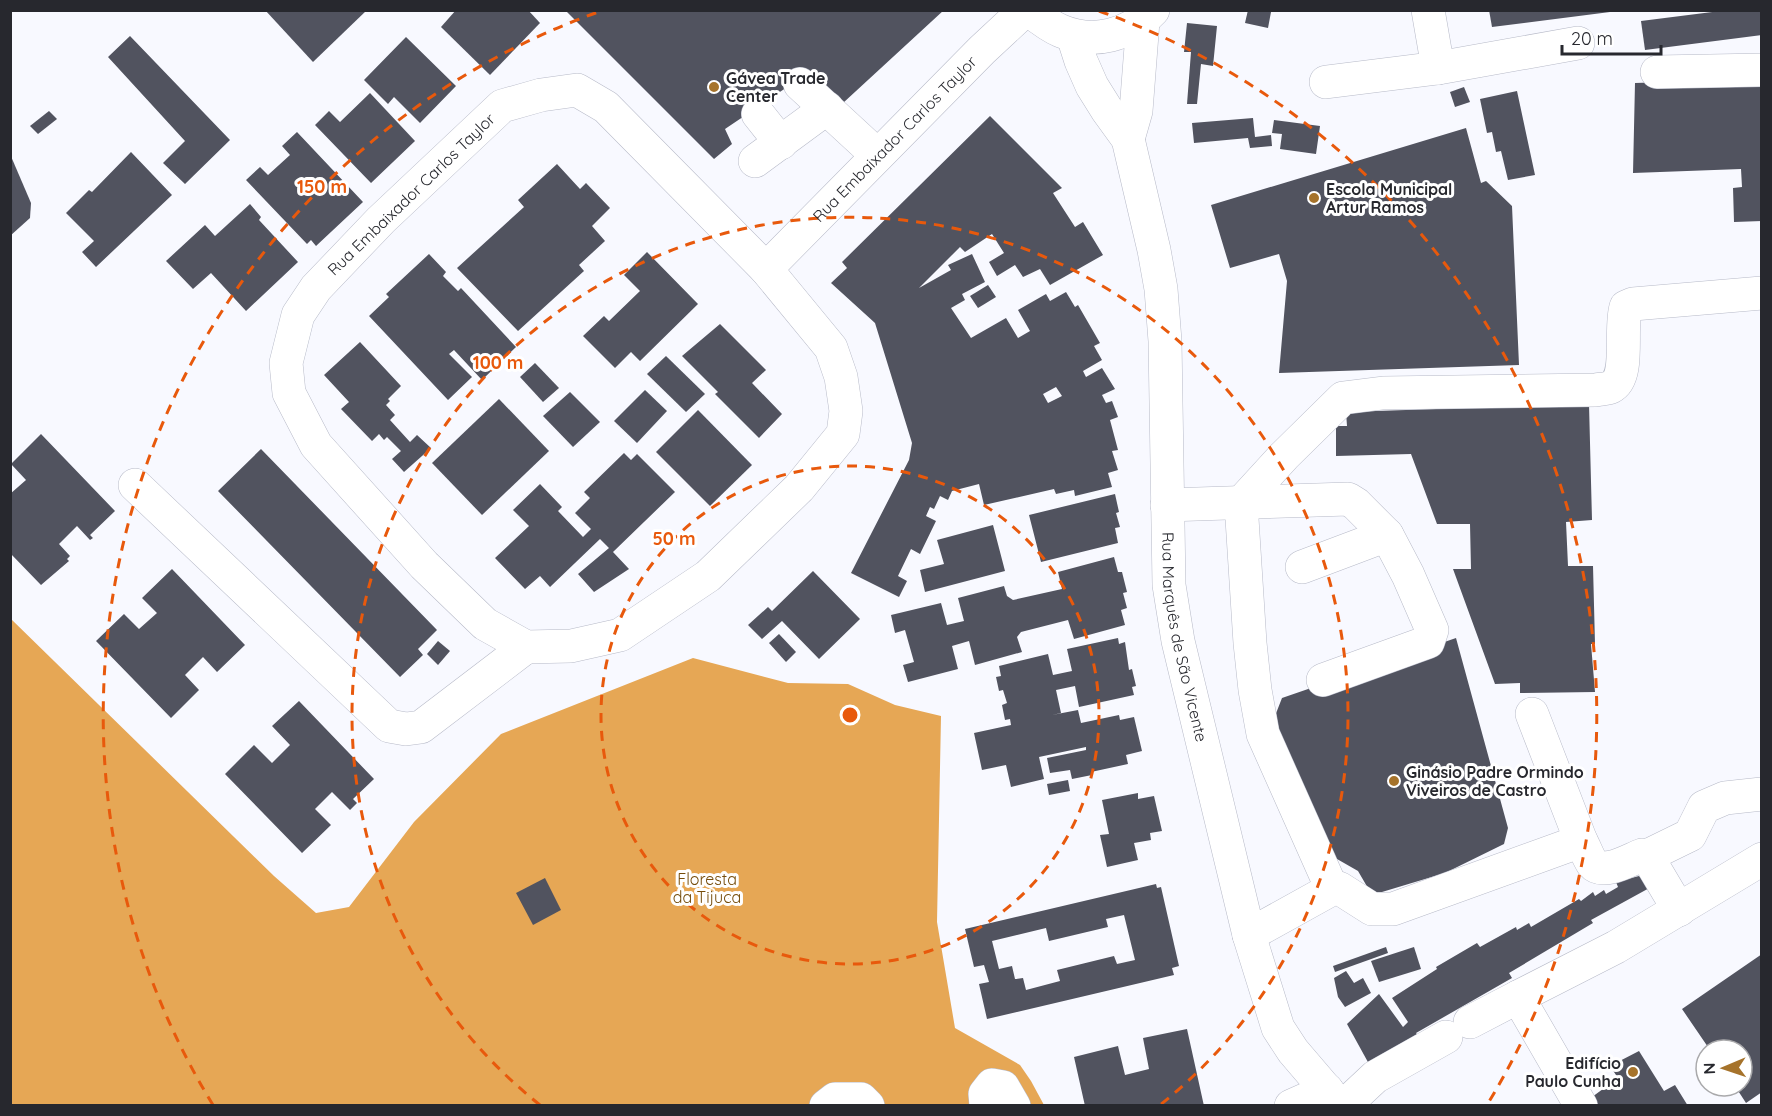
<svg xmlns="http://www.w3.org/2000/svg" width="1772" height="1116" viewBox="0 0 1772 1116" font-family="Quicksand,sans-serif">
<rect width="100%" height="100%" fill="#f8f9ff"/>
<!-- forest -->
<polygon fill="#e6a755" points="10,618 274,876 316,913 349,907 414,822 501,734 693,658 788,683 848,684 895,705 941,716 937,922 955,1028 1020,1065 1031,1081 1044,1105 11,1105"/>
<!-- building -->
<g fill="#51535f" fill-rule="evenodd">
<polygon points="265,10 367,10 313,62"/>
<polygon points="456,10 528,10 540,23 490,75 441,27"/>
<polygon points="565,10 944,10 843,103 811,71 725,129 732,144 714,159"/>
<polygon points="1248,10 1271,12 1268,28 1245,23"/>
<polygon points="1489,10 1610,10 1610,12 1492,27"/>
<polygon points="1728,10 1762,10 1762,35 1645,50 1641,21"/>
<polygon points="1187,23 1217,26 1213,66 1201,64 1197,104 1187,104 1191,52 1184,52"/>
<polygon points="130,36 230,140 185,184 163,163 185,141 108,57"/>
<polygon points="406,37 456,86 420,123 394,97 388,104 364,80"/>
<polygon points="1762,79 1762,221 1734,222 1733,188 1742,187 1741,169 1633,173 1635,83"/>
<polygon points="1464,87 1470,102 1455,107 1450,92"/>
<polygon points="1517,91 1535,175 1508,180 1501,151 1496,152 1492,132 1487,133 1480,99"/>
<polygon points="370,93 415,141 371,183 315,125 329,111 340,122"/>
<polygon points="49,111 57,119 38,134 30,126"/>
<path d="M990 116 1062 188 1053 193 1075 227 1083 222 1103 255 1050 285 1040 269 1023 277 1015 265 997 276 989 262 1004 253 992 234 965 252 960 247 919 288 951 270 948 265 972 254 985 282 962 294 965 300 951 308 971 338 1006 318 1018 338 1030 331 1018 310 1046 294 1050 301 1066 292 1075 307 1078 305 1100 343 1094 346 1102 360 1083 371 1086 377 1102 368 1115 389 1102 395 1106 403 1112 401 1118 417 1110 420 1118 450 1112 451 1118 470 1108 473 1112 487 1075 496 1074 490 1056 494 1054 489 984 505 979 484 952 491 948 500 940 496 934 509 930 507 926 516 936 521 920 554 911 549 898 576 907 581 899 597 851 573 909 460 912 443 875 323 831 283 847 268 842 262ZM1056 387 1062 396 1048 403 1043 394Z"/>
<polygon points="1253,118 1255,137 1271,135 1272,146 1250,148 1248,138 1194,143 1192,123"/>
<polygon points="1274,120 1320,126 1316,154 1280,149 1282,134 1272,133"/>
<polygon points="1466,128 1481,183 1486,181 1512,206 1519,365 1279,373 1287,281 1279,254 1230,268 1211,205"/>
<polygon points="297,132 363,202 316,246 311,240 307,244 246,180 260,167 268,175 290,155 282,146"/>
<polygon points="131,152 172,195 96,267 82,252 94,241 66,213 89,190 92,192"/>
<polygon points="10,154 31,203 30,218 10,236"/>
<polygon points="557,164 580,189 586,183 610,208 592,226 605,241 579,265 584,271 518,331 457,268 524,207 518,200"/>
<polygon points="250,204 261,217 259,220 298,262 246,311 211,273 193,289 166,261 205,225 215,236"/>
<polygon points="647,252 698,304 640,361 631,352 615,368 583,336 604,316 609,321 640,291 624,275"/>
<polygon points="429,254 446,272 443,276 458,291 461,288 516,347 482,380 454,350 449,354 472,377 448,400 369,316 389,297 386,294"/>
<polygon points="988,285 996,297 978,308 970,296"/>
<polygon points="720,324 766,370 752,383 782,414 759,438 715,394 718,392 682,356"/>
<polygon points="360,342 401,386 388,399 390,401 386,405 395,415 390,420 410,442 417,435 431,448 404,472 392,459 401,451 387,437 384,440 379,434 372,441 341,409 349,402 324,375"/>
<polygon points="666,356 705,394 686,412 647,374"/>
<polygon points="535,363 559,388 543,402 520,377"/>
<polygon points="645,390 667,411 637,443 614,421"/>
<polygon points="570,392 600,422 573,447 543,416"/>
<polygon points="499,399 549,451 482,515 432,463"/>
<polygon points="1589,404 1592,520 1566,522 1568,566 1593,566 1595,644 1591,644 1595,692 1520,693 1520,683 1495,684 1453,569 1471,569 1470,524 1437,524 1411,454 1336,456 1336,426 1347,426 1346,412"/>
<polygon points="698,410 752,465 710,506 656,452"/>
<polygon points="41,434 115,511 90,535 93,538 90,540 77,526 59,544 70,556 67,559 69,561 41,585 10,553 10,494 26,480 11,464"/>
<polygon points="261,449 437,630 418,649 423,655 400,677 218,491"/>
<polygon points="624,453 631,460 637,454 675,492 613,552 629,569 594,592 578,574 609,548 600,539 550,587 540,576 525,589 495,558 529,526 513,510 540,484 562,507 558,511 583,537 591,529 575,513 590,498 584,492"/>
<polygon points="1115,494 1119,512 1116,513 1120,527 1115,528 1118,543 1041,562 1029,515"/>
<polygon points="993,525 1005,571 925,592 920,570 944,564 937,540"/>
<polygon points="1114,557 1118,572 1122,572 1127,592 1123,593 1127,608 1121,610 1125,625 1074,639 1068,620 1021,632 1017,637 1022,652 975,665 969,641 952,646 958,669 908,682 903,665 914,662 905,630 895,633 891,615 941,603 947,625 964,621 958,598 1004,586 1007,596 1013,600 1062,589 1058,572"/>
<polygon points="172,569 245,645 217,672 203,657 185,675 199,690 171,718 96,641 124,614 139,629 157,613 142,598"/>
<polygon points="813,571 860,619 819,659 782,621 762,639 748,625 768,607 772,611"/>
<polygon points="779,634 796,652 786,662 769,643"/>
<polygon points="1118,638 1119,644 1125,642 1129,670 1132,669 1136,686 1132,687 1134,695 1079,707 1075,686 1056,690 1061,713 1052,715 1078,710 1081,723 1119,715 1120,720 1134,717 1142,751 1126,755 1128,764 1091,772 1092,775 1072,779 1070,770 1050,773 1047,758 1086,750 1086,747 1039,757 1044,779 1011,787 1006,765 982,770 974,733 1011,725 1010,719 1005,720 1002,705 1007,703 1003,690 999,691 996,677 1001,676 999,666 1048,654 1053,675 1072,671 1067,649"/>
<polygon points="1456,638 1508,828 1504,844 1445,873 1372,895 1358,871 1330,855 1268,734 1282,698"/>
<polygon points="438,641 450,651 438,665 427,654"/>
<polygon points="299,701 374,779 353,799 357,803 350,810 332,792 315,809 331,825 302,853 225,774 254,745 272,763 290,745 272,726"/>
<polygon points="1068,780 1070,791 1049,795 1047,784"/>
<polygon points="1138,793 1138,799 1154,796 1162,831 1150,833 1151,840 1134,843 1138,860 1107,867 1100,835 1109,834 1102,800"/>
<polygon points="1639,876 1653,886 1591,920 1593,923 1509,973 1512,978 1416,1033 1419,1037 1369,1064 1347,1024 1379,994 1403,1027 1408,1022 1392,998 1437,969 1436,967 1477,943 1480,947 1516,927 1517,930 1529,923 1531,927 1579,899 1581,901 1593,892 1595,896 1604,890 1606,894 1618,887 1616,882"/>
<polygon points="545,878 561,910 533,925 516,893"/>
<path d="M1156 884 1157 888 1161 887 1179 966 1172 968 1174 975 987 1019 979 984 989 982 984 965 974 967 965 929ZM1124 915 1135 960 1117 964 1114 956 1057 970 1060 981 1026 990 1023 978 1015 979 1012 966 999 969 992 941 1046 928 1049 941 1108 927 1106 919Z"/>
<polygon points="1386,947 1388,953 1335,972 1333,966"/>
<polygon points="1414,947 1421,969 1379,982 1371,961"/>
<polygon points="1762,954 1762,1092 1746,1103 1735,1086 1742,1086 1742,1050 1710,1050 1682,1009"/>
<polygon points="1346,971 1354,983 1363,978 1371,993 1345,1007 1338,997 1334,978"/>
<polygon points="1187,1029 1204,1106 1085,1106 1074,1057 1118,1046 1125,1075 1149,1069 1143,1038"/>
<polygon points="1639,1051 1664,1091 1675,1085 1688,1106 1597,1106 1592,1097 1618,1078 1610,1066"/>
</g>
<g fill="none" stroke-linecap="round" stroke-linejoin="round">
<defs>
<g id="minor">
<path d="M1029 10C1039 18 1049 26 1061 31 1094 45 1129 35 1153 10"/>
<polyline points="1428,10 1438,68 1578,43"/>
<path id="s1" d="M1073 36 1081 61 1092 86 1107 110 1128 139 1154 250 1161 289 1165 341 1169 585 1178 641 1249 935 1278 1028 1293 1051 1340 1106"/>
<polyline points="1657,72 1762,70"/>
<polyline points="1326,82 1438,68"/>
<polyline points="800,84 877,155"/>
<polygon points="577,90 606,107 766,269 831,348 841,377 846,411 843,434 799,488 708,576 620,635 571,646 526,647 485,624 424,565 316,445 289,393 286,363 298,315 316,288 381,220 502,106 541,95"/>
<polyline points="758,114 781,143"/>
<polyline points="1128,139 1136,111 1143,21"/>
<polyline points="755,161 827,108"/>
<path id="s2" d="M766 269 982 50 1025 10"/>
<polyline points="135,485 389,726 406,729 421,727 526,647"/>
<polyline points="1167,505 1348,499 1356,504 1387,535 1408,575 1432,630 1428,642 1323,680"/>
<polyline points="1302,567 1387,535"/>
<path d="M1581 841C1585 848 1588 857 1592 863 1603 876 1629 860 1642 855L1647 856 1679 910"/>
<polyline points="1647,856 1690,835 1704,807 1725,798 1762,794"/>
<path d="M1332 889 1263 734 1255 690 1250 643 1241 503 1284 456 1343 398 1383 393 1596 390C1600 389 1607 389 1611 387 1631 377 1619 327 1626 307L1633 304 1762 293"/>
<polyline points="1249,935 1332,889 1339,888 1372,909 1393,909 1581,841 1532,714"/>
<polyline points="1470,1022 1518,997"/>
<polyline points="826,1106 835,1099 861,1099 868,1106"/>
<polyline points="986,1106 985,1094 992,1085 1003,1087 1014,1106"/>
<polyline points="1291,1106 1327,1090"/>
<polyline points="1344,1106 1375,1077 1446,1037"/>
<polyline points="1581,1106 1518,997 1616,947 1762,859"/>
</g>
</defs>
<!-- minor casing -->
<use href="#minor" stroke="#b7bac8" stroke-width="34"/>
<!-- minor -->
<use href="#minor" stroke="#fff" stroke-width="33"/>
</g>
<!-- distance rings -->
<g fill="none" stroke="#e8590c" stroke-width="3" stroke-dasharray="10 8">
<circle cx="850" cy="715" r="249"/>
<path d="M540 1105A498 498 0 1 1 1160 1105"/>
<path d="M213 1105A747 747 0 0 1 601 11M1099 11A747 747 0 0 1 1487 1105"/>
</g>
<!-- markers -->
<g fill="#a6732b" stroke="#fff" stroke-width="2">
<circle cx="714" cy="87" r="6"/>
<circle cx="1314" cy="198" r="6"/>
<circle cx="1394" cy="781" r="6"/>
<circle cx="1633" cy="1072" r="6"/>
</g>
<g text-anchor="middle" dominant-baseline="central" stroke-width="6" stroke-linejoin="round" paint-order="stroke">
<!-- poi labels -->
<g font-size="16" font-weight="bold" fill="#27282e" stroke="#fff" text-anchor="start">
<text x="726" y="78">Gávea Trade<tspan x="726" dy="18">Center</tspan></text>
<text x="1326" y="189">Escola Municipal<tspan x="1326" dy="18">Artur Ramos</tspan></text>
<text x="1406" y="772">Ginásio Padre Ormindo<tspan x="1406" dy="18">Viveiros de Castro</tspan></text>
<text x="1621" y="1063" text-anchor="end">Edifício<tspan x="1621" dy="18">Paulo Cunha</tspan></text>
</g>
<!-- street labels -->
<g font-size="16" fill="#27282e" stroke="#fff">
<text stroke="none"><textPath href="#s2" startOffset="183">Rua Embaixador Carlos Taylor</textPath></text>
<text transform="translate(411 194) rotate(-44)">Rua Embaixador Carlos Taylor</text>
<text stroke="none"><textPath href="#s1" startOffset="621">Rua Marquês de São Vicente</textPath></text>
</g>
<!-- park labels -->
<g font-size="16" fill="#754c0a" stroke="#fff">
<text x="707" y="879">Floresta<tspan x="707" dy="18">da Tijuca</tspan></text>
</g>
</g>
<circle cx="850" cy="715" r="9" fill="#e8590c" stroke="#fff" stroke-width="3"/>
<g font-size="18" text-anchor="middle" font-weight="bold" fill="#e8590c" stroke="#fff" stroke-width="6" stroke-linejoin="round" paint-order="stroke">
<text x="322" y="193">150 m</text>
<text x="498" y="369">100 m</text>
<text x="674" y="545">50 m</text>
</g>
<!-- border -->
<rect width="1772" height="1116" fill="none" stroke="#27282e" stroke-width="24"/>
<!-- north arrow -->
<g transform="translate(1724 1068) rotate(268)"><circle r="28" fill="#ffffff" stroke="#a9a9ab" stroke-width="1.5"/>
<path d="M0-4.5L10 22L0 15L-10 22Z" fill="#a6732b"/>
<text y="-9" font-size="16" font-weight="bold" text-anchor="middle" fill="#27282e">N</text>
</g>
<!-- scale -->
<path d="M1562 45v9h99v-9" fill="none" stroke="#27282e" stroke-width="3"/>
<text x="1571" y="45" font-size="18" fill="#27282e" stroke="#ffffff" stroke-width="4.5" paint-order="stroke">20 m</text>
</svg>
